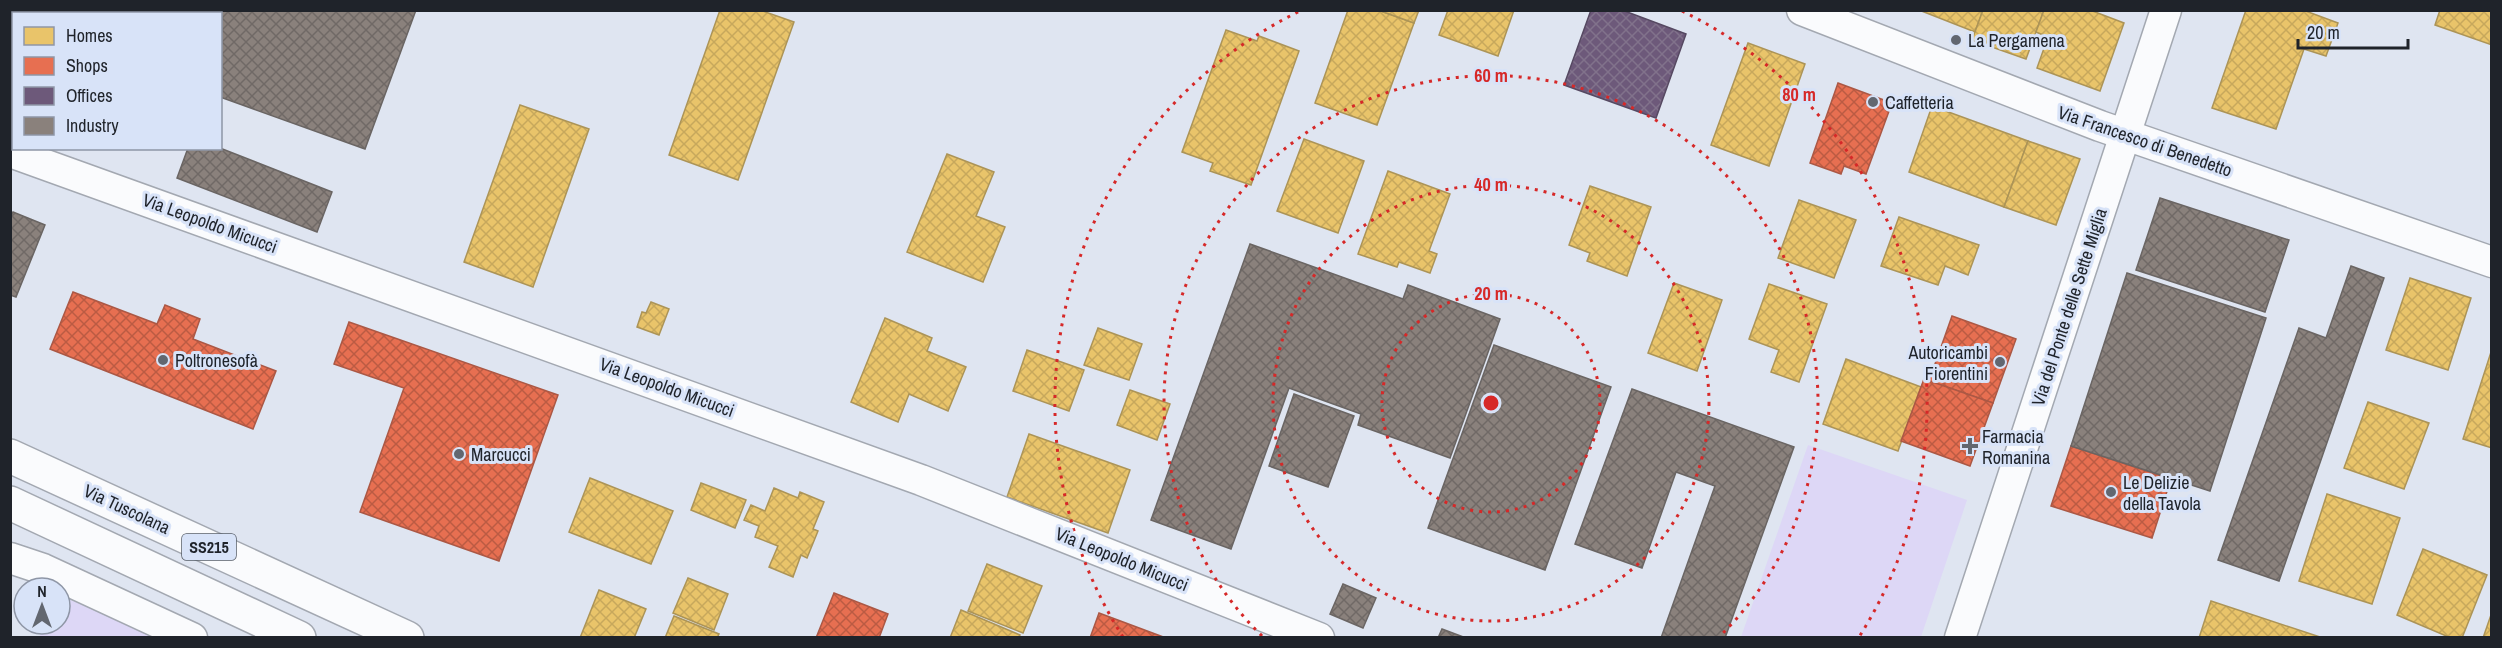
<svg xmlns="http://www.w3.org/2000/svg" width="2502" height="648" viewBox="0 0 2502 648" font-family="'Archivo Narrow',sans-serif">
<defs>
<pattern id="homes-cross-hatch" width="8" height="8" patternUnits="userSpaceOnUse" patternTransform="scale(1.5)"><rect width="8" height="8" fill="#e9c46a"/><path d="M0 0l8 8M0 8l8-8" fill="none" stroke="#c7a85c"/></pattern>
<pattern id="shops-cross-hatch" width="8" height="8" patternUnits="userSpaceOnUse" patternTransform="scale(1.5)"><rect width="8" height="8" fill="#e76f51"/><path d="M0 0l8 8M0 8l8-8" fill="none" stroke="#bb5b43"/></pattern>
<pattern id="offices-cross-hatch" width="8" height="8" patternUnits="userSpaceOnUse" patternTransform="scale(1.5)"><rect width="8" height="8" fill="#6d597a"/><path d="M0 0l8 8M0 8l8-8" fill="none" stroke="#81728b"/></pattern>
<pattern id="industry-cross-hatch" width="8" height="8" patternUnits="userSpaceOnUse" patternTransform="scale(1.5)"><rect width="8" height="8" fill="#8a817c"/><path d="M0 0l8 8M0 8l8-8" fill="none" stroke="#706966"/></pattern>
</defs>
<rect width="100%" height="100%" fill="#dfe5f1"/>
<!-- green -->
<g fill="#ddd7f6">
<polygon points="1808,445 1967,500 1921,637 1741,637"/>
<polygon points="67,599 179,637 38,638 48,624 60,624 60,609"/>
</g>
<!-- homes -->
<g fill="url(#homes-cross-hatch)" stroke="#ac9457" stroke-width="1.5">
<polygon points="720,10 760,10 794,22 738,180 669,155"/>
<polygon points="1348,10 1378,10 1414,23 1377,125 1315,103"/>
<polygon points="1378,10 1419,10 1414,23"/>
<polygon points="1448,10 1514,10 1498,56 1439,35"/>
<polygon points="1919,10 1983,10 1975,32"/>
<polygon points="1983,10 2044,10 2026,59 1972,40"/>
<polygon points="2044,10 2090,10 2124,23 2100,91 2037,68 2048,37 2036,32"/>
<polygon points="2246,10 2303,10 2338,23 2326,56 2304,49 2276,129 2212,108"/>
<polygon points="2440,10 2492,10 2492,45 2435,25"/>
<polygon points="1226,30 1257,41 1259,36 1299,51 1251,185 1210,171 1213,163 1182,152"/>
<polygon points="1748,43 1805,64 1769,166 1711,145"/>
<polygon points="520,105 589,129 533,287 464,262"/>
<polygon points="1932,106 2028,141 2004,207 1909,172"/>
<polygon points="1304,139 1364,161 1338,233 1277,211"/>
<polygon points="2028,141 2080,159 2056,225 2004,207"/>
<polygon points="947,154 994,172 976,216 1005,227 983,282 907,252"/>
<polygon points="1388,171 1450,194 1429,251 1437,254 1430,273 1399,262 1397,267 1358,254"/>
<polygon points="1590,186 1651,207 1627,276 1587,261 1590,253 1569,245"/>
<polygon points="1799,200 1856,220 1834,278 1778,258"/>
<polygon points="1899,217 1979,245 1968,275 1945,266 1938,285 1881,266"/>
<polygon points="2410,278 2471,298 2448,370 2386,350"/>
<polygon points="1674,283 1722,300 1697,371 1648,353"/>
<polygon points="1769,284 1827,304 1799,382 1771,372 1779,350 1749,339"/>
<polygon points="651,302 669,309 659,335 637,327 642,312 646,313"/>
<polygon points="885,318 932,338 927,351 966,367 948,411 909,394 898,422 851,402"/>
<polygon points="1098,328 1142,344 1129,380 1084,365"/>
<polygon points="2492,349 2492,448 2463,439"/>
<polygon points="1027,350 1084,370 1069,411 1013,391"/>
<polygon points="1846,359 1921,387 1898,451 1823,424"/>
<polygon points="1130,390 1170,404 1157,440 1117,425"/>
<polygon points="2368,402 2429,423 2404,489 2344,468"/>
<polygon points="1029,434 1130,470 1108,533 1007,497"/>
<polygon points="590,478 673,511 651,564 569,532"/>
<polygon points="701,483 746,500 735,528 691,510"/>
<polygon points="774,488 798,498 800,492 824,502 813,529 818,531 807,558 801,555 793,577 769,567 778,546 755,537 759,526 744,520 751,505 765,511"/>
<polygon points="2327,494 2400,518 2372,604 2299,581"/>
<polygon points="2423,549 2487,575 2462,638 2451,638 2397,615"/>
<polygon points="987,564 1042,586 1023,633 968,611"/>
<polygon points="688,578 728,594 714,630 673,613"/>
<polygon points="599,590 646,609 634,638 580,638"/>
<polygon points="2211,601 2323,638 2199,638"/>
<polygon points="961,610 1020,635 1019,638 950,638"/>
<polygon points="2492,612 2492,638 2483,638"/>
<polygon points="674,616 719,634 717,638 665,638"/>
</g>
<!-- shops -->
<g fill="url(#shops-cross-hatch)" stroke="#ab5845" stroke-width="1.5">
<polygon points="1838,83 1892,103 1866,174 1844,166 1841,174 1810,163"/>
<polygon points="73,292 157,324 165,305 200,319 193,339 276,371 253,429 50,349"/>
<polygon points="1952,316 2016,339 1993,403 1929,381"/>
<polygon points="349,322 558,395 499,561 360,512 404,388 334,364"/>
<polygon points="1924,379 1993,403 1970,466 1901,441"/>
<polygon points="2071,446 2171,479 2152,538 2051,506"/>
<polygon points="834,593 888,614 879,638 816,638"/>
<polygon points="1099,613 1166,638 1090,638"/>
</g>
<!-- offices -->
<polygon fill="url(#offices-cross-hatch)" stroke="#564962" stroke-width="1.5" points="1591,10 1622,10 1686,34 1656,118 1564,85"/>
<!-- industry -->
<g fill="url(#industry-cross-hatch)" stroke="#6a6563" stroke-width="1.5">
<polygon points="10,10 63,10 61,14 14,14 14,116 10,115"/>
<polygon points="120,10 416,10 365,149 220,97 220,14 119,14"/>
<polygon points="188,148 220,148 332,192 317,232 177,178"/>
<polygon points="2160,198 2289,240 2265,312 2136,270"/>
<polygon points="13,212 45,225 16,297 10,295 10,218"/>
<polygon points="1250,244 1403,299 1408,285 1500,319 1450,458 1358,425 1361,414 1289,388 1231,549 1151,520"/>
<polygon points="2351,266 2384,278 2279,581 2218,560 2299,328 2326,338"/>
<polygon points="2127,273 2266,318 2210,491 2071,446"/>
<polygon points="1494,345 1611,387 1545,570 1428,528"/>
<polygon points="1632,389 1794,447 1725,638 1661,638 1715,486 1676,472 1642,568 1575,544"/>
<polygon points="1294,394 1354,416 1328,487 1269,466"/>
<polygon points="1343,584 1376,598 1363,628 1330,614"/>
<polygon points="1442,629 1466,638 1438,638"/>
</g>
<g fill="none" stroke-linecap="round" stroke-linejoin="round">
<defs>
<g id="street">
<polyline points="1802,10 2100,126 2492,262"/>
<polyline points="10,152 921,480 1319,638"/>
<polyline points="10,558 43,569 192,638"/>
<polyline points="1960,638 2166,10"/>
</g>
<g id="primary">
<polyline points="10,456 407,638"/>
<polyline points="10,503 299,638"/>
</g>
</defs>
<!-- street casing -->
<use href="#street" stroke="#a3a8b1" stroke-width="33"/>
<!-- primary casing -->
<use href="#primary" stroke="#a3a8b1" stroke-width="36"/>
<!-- street -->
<use href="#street" stroke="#fafbfd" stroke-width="30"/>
<!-- primary -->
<use href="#primary" stroke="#fafbfd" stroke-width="33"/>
</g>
<!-- distance rings -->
<g fill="none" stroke="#d62828" stroke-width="3" stroke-dasharray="3 6">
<circle cx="1491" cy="403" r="109"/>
<circle cx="1491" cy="403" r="218"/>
<path d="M1262 636A327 327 0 1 1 1720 636"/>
<path d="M1123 637A436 436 0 0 1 1300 11M1682 11A436 436 0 0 1 1859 637"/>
</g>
<!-- markers -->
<g fill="#626770" stroke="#d8e3f8" stroke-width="2">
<circle cx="1956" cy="40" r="6"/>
<circle cx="1873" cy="102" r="6"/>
<circle cx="163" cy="360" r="6"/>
<circle cx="2000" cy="362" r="6"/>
<path d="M1967 437h6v6h6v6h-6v6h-6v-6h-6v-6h6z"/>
<circle cx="459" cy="454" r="6"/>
<circle cx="2111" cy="492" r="6"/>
</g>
<g text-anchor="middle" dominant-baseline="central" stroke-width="6" stroke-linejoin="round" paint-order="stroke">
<!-- shield labels -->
<rect fill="#d8e3f8" stroke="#565d68" stroke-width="1.5" x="182" y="534" width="54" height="26" rx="4.5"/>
<g font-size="16" font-weight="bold" fill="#1f232a">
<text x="209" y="547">SS215</text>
</g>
<!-- poi labels -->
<g font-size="18" fill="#1f232a" stroke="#d8e3f8" text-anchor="start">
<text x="1968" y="40">La Pergamena</text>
<text x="1885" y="102">Caffetteria</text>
<text x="1988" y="352" text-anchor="end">Autoricambi<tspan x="1988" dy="21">Fiorentini</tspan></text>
<text x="175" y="360">Poltronesofà</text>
<text x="1982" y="436">Farmacia<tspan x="1982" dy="21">Romanina</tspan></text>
<text x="471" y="454">Marcucci</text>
<text x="2123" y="482">Le Delizie<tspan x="2123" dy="21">della Tavola</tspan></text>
</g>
<!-- street labels -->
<g font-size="18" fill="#1f232a" stroke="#d8e3f8">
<text transform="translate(2145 141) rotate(19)">Via Francesco di Benedetto</text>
<text transform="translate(210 223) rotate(20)">Via Leopoldo Micucci</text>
<text transform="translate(2069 307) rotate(-72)">Via del Ponte delle Sette Miglia</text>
<text transform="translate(667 387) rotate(20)">Via Leopoldo Micucci</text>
<text transform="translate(127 509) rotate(25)">Via Tuscolana</text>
<text transform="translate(1122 559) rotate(22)">Via Leopoldo Micucci</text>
</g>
</g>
<circle cx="1491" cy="403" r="9" fill="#d62828" stroke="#d8e3f8" stroke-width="3"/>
<g font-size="18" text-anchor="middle" font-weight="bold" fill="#d62828" stroke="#d8e3f8" stroke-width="6" stroke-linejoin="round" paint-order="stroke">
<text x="1491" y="82">60 m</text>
<text x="1799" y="101">80 m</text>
<text x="1491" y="191">40 m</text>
<text x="1491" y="300">20 m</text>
</g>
<!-- border -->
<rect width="2502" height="648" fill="none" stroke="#1f232a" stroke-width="24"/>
<!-- legend -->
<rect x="12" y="12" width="210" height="138" fill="#d8e3f8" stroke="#8e96a6" stroke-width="1.5"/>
<rect x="24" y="27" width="30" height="18" fill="#e9c46a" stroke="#8e96a6" stroke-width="1.5"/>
<text x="66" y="42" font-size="18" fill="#1f232a">Homes</text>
<rect x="24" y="57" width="30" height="18" fill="#e76f51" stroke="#8e96a6" stroke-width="1.5"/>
<text x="66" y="72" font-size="18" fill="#1f232a">Shops</text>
<rect x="24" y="87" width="30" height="18" fill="#6d597a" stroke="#8e96a6" stroke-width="1.5"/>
<text x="66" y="102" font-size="18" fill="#1f232a">Offices</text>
<rect x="24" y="117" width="30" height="18" fill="#8a817c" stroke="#8e96a6" stroke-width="1.5"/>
<text x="66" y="132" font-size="18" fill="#1f232a">Industry</text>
<!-- north arrow -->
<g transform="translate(42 606)"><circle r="28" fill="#d8e3f8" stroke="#8e96a6" stroke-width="1.5"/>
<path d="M0-4.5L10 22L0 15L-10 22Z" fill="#626770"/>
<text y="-9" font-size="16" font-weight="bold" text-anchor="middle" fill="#1f232a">N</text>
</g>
<!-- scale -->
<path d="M2298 39v9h110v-9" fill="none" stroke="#1f232a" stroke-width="3"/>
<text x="2307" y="39" font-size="18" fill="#1f232a" stroke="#d8e3f8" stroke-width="4.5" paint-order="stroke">20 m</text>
</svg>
